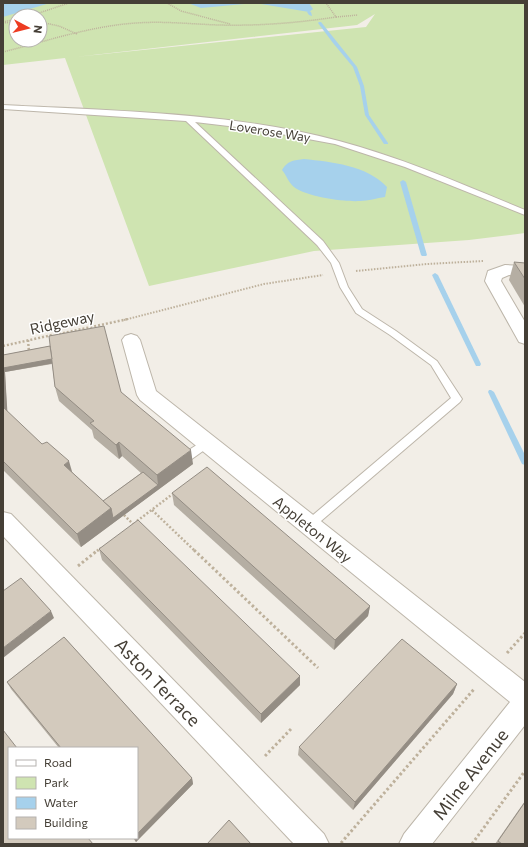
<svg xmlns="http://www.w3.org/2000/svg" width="528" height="847" viewBox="0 0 528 847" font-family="Commissioner,sans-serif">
<rect width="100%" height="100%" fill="#f2eee7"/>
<!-- green -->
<path fill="#cfe4b1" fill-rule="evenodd" d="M3 3H525V233L469 240 314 251 149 286 65 58 3 65ZM375 14 366 27 75 57 357 25ZM16 16H40V40H16Z"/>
<!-- water -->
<g fill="#a6d1ec">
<polygon points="3,3 50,3 3,17"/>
<polygon points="188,3 309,3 313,9 309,12 255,3 201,8"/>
<path d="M304 159C332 162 366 165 387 187L385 197C377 198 368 201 360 201 344 202 307 197 294 187 288 182 287 176 282 170 287 161 294 160 304 159Z"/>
</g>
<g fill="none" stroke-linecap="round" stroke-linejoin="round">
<!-- stream -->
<g fill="#a6d1ec" fill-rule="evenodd">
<polygon points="309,11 311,12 312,16 309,15 307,12"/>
<polygon points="319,22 321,22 357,67 364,86 369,115 388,143 388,144 384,144 365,115 360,86 353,67 333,43 318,23"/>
<polygon points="403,180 406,182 427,255 426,256 422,256 421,255 400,182"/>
<polygon points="435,273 438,275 481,364 480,366 476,366 475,364 432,275"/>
<polygon points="489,390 491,390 494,392 525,455 525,465 522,464 521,462 488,392"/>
</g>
<defs>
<g id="service">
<path d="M3 105C113 111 232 112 339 141 403 158 464 185 525 210V215L405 167 335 144 254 129 195 122 323 241 339 263 348 287 362 309 396 331 437 361 460 396 462 399 460 402 321 521 317 523 313 521 311 518 313 515 451 398 431 365 390 335 356 313 340 287 331 263 317 245 186 121 3 109Z"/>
<polygon points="206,439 210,440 211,443 210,446 189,461 181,461 180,458 181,455"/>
</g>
<g id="minor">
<polygon points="505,265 525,266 525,276 509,275 502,278 501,281 525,322 525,344 519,342 485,281 488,271"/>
<polygon points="131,334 137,336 140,340 156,391 525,682 525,725 432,844 399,844 404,834 510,702 140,400 137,395 122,340 125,336"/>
<polygon points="3,512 11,514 324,834 329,844 294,844 3,536"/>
</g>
</defs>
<!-- service casing -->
<use href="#service" stroke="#bdb6aa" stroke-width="2"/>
<!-- minor casing -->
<use href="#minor" stroke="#bdb6aa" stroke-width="2"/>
<!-- path-far3 -->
<g stroke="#beb19c" stroke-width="1.5" stroke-dasharray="1 1" stroke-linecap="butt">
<polyline points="121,3 123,3"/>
<polyline points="167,3 181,11 230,24"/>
<polyline points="30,16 69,3"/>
<polyline points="336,17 358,15"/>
<polyline points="3,22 16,19"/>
<polyline points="40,22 59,26 77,34"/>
<polyline points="3,23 16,22"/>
<path d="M3 52C47 41 91 26 136 23 164 21 191 24 218 25 258 26 297 23 336 17L326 3"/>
</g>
<!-- path-far2 -->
<g stroke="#beb19c" stroke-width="2" stroke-dasharray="1.5 1.5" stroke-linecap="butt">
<polyline points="356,271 427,264 483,261"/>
<polyline points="124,320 264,284 323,275"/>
</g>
<!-- path-far1 -->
<g stroke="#beb19c" stroke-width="2.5" stroke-dasharray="2 2" stroke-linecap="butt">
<polyline points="59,334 128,319"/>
<polyline points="28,340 29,352"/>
<polyline points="3,346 52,335"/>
<polyline points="152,510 195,551"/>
<polyline points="124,515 133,524"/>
<polyline points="137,521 174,493"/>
<polyline points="97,551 101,548"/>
</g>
<!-- path -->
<g stroke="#beb19c" stroke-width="3" stroke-dasharray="2.5 2.5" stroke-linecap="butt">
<polyline points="194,550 318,668"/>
<polyline points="78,566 98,550"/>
<polyline points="507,653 525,633"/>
<polyline points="265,756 291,729"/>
<polyline points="341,843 475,688"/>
<polyline points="472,844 525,771"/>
</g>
<!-- service -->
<use href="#service" fill="#fff" fill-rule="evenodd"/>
<!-- minor -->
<use href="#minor" fill="#fff" fill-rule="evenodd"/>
</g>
<!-- wall -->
<g fill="#b5aea3" fill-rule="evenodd">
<polygon points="514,262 525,263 525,307 509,280"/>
<path d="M50 346 121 392 193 464 81 547 3 470V355ZM52 364 55 387 59 401 92 430 94 438 119 459 122 456 141 473 103 501 7 412 5 372Z"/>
<polygon points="172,493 370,606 368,616 334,650 174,505"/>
<polygon points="99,549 300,676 300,685 261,723 102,560"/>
<polygon points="64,637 192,778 193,784 136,842 133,838 137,838 137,748 59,748 11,689 7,682"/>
<polygon points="457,684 453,694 353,810 298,755 299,747"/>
<polygon points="525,801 525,844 495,844"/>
</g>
<!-- shaded-wall -->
<g fill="#948d84">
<polygon points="3,358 53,359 55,363 5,372 8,422 3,408"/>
<polygon points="119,442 122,456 119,459 116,445"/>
<polygon points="191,450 193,464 81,547 77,534 111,508 158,485 157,475"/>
<polygon points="69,461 73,475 64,465"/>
<polygon points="370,606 368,616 334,650 335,640"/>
<polygon points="51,611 54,618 3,658 3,648"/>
<polygon points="300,676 300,685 261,723 261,714"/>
<polygon points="457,684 453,694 353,810 355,802"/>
<polygon points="192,778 193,784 136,842 134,838 137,838 137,834"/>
</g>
<!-- building -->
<g fill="#d3cabd" stroke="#948d84">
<polygon points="514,262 525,263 525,279"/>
<polygon points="104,326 121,392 191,450 157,475 119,442 116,445 90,423 94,421 55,387 49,336"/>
<polygon points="50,346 52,359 3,368 3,355"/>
<polygon points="3,407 42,444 47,442 69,461 64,465 111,508 77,534 3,461"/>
<polygon points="207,467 370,606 335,640 172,493"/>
<polygon points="143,472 158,485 113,518 111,508 103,501"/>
<polygon points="138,520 300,676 261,714 99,549"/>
<polygon points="21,578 51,611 3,648 3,591"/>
<polygon points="64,637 192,778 137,834 137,748 61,748 7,682"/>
<polygon points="402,639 457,684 355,802 299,747"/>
<polygon points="3,730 17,748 9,748 9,838 88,838 93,844 3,844"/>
<polygon points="525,802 525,844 502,844 498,841"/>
<polygon points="229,820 251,844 207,844"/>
</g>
<g text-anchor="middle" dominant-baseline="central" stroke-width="3" stroke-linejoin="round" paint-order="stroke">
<!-- far-street labels -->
<g font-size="13" fill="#453f36" stroke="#fff">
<text transform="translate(270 131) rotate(9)">Loverose Way</text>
</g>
<!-- street labels -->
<g font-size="15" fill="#453f36" stroke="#fff">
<text transform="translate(62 322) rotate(-12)">Ridgeway</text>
<text transform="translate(313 529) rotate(39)">Appleton Way</text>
</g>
<!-- near-street labels -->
<g font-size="18" fill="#453f36" stroke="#fff">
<text transform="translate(158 682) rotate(46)">Aston Terrace</text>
<text transform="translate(470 774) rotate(-52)">Milne Avenue</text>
</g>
</g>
<!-- border -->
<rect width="528" height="847" fill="none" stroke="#453f36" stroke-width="8"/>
<!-- legend -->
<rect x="8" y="747" width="130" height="92" fill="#ffffff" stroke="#b5b2af"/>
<rect x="16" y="760" width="20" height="6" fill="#ffffff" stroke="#b5b2af"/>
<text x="44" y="767" font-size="12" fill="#453f36">Road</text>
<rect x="16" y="777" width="20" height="12" fill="#cfe4b1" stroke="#b5b2af"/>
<text x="44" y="787" font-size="12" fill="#453f36">Park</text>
<rect x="16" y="797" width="20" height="12" fill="#a6d1ec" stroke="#b5b2af"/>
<text x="44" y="807" font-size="12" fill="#453f36">Water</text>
<rect x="16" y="817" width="20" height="12" fill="#d3cabd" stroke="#b5b2af"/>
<text x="44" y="827" font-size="12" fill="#453f36">Building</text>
<!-- north arrow -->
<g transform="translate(28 28) rotate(97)"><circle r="19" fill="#ffffff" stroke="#b5b2af"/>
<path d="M0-3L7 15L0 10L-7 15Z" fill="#ed3c22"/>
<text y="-6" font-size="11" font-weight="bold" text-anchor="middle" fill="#453f36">N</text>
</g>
</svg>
